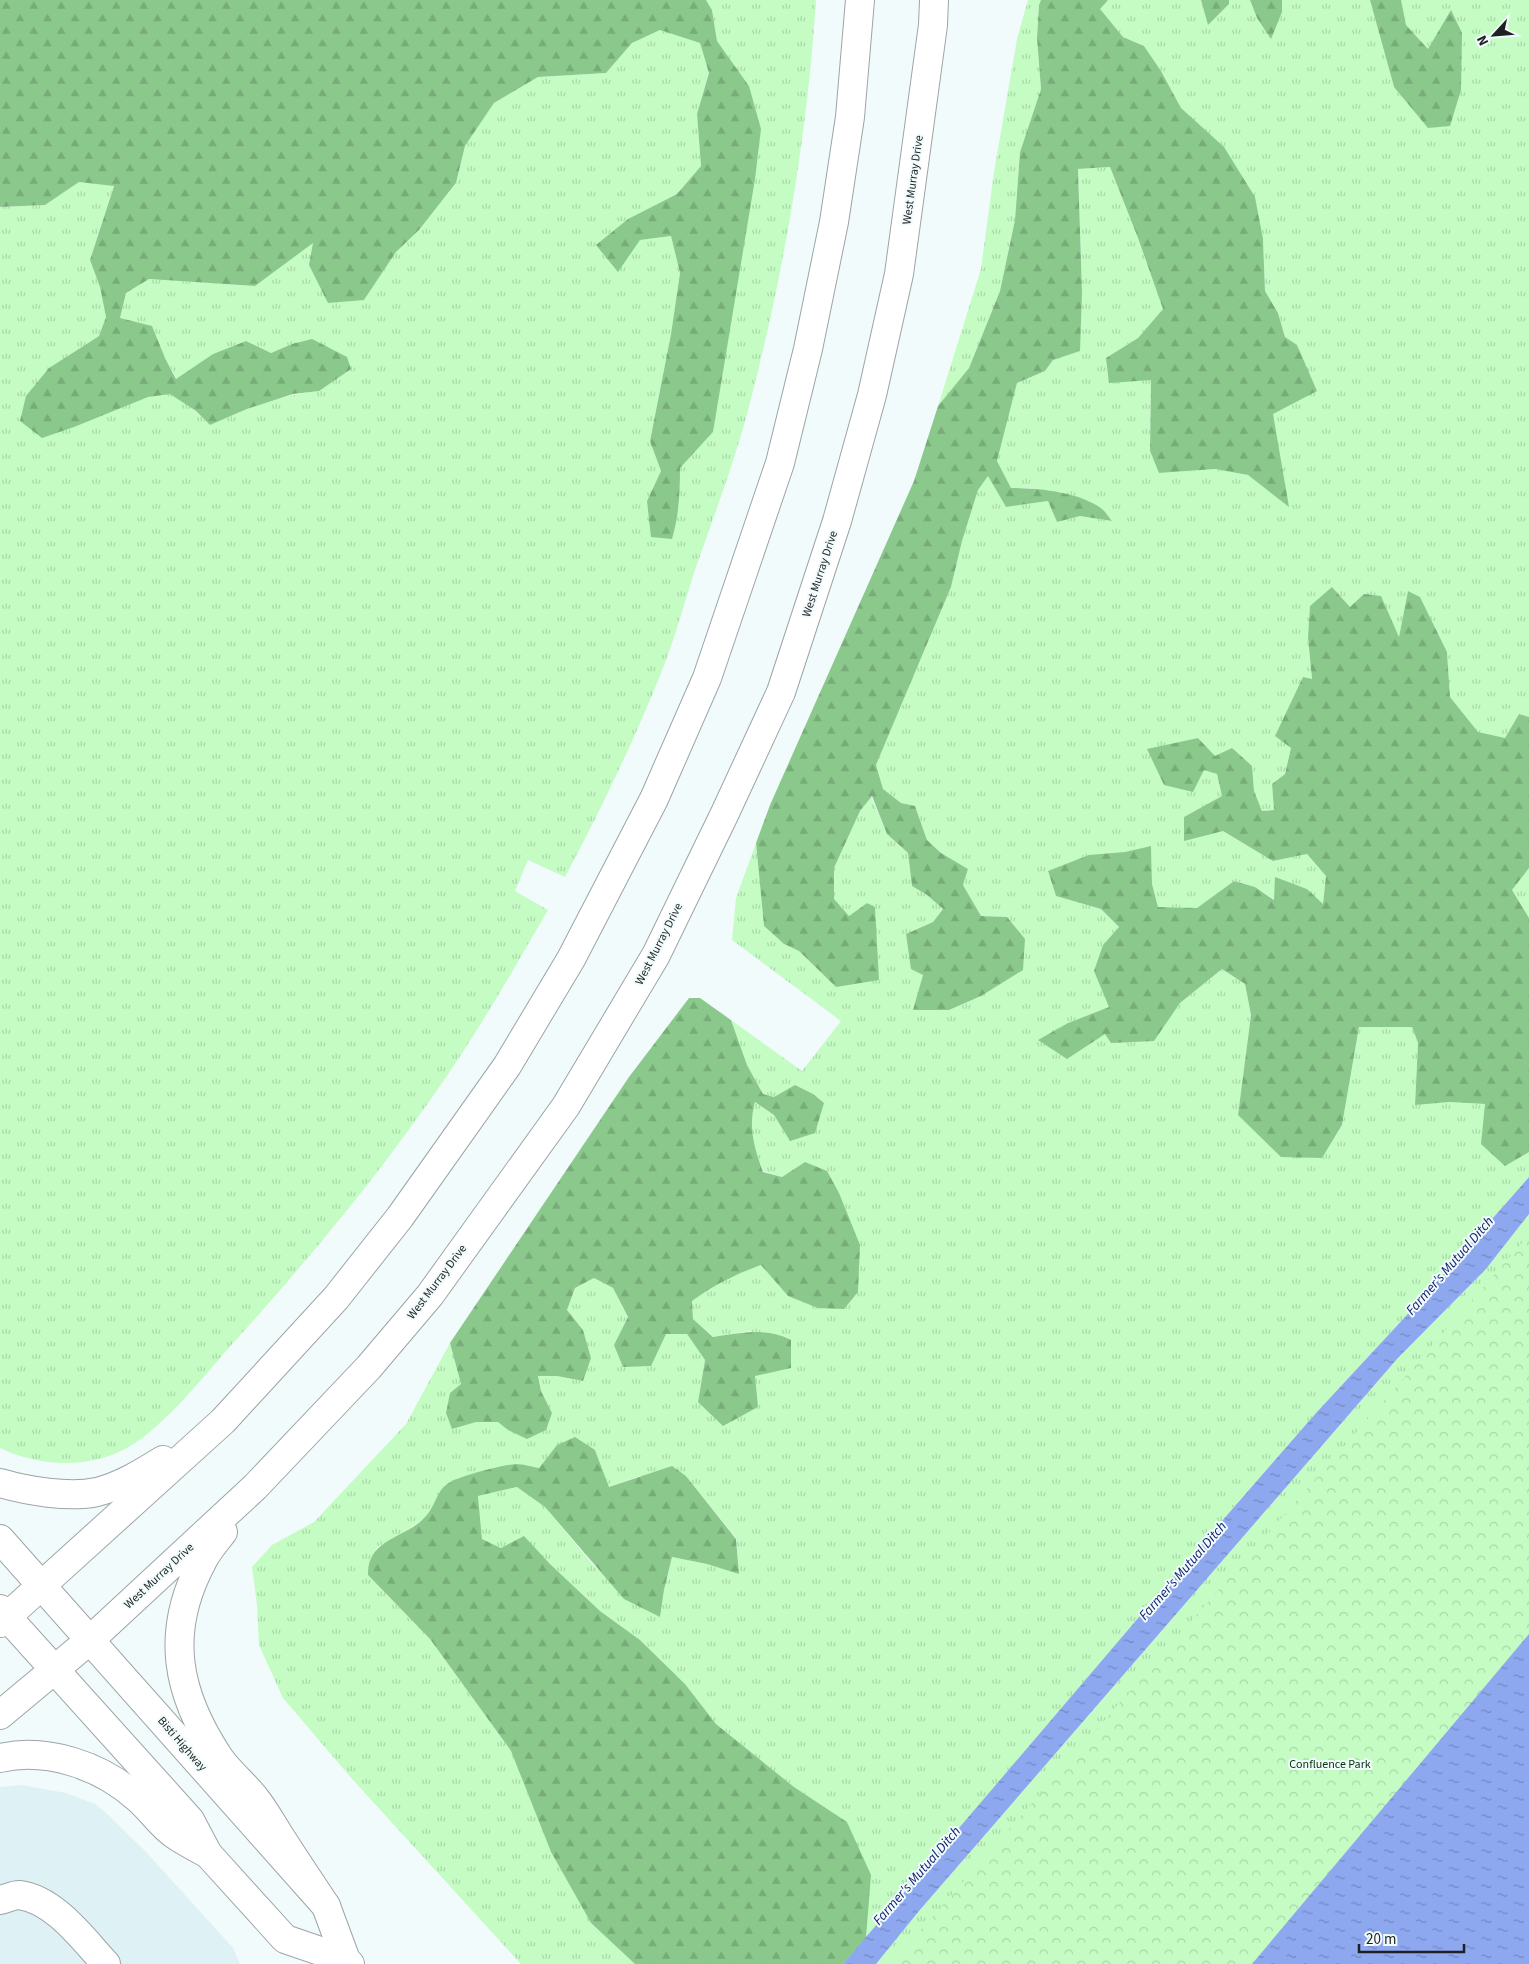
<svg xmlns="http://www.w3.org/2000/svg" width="1529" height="1964" viewBox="0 0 1529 1964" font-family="'Source Sans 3',sans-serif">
<defs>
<pattern id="grass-tufts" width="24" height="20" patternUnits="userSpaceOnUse" patternTransform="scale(1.25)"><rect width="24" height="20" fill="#c4fcc4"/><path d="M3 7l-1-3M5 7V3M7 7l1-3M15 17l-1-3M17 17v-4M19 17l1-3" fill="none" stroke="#a8d8a8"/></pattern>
<pattern id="forest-firs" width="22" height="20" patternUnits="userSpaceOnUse" patternTransform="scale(1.25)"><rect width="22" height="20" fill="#8ac98b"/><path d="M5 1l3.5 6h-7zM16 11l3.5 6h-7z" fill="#77ac78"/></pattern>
<pattern id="park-crowns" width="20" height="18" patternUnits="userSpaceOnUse" patternTransform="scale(1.25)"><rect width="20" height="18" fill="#c4fcc4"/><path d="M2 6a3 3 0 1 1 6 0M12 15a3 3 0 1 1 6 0" fill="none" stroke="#a8d8a8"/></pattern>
<pattern id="water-ripples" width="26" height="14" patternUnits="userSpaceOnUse" patternTransform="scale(1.25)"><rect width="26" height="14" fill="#8ea8f0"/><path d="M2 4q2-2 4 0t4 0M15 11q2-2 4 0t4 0" fill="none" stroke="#7388c2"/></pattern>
</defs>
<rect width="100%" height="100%" fill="#f1fbfc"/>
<!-- built -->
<polygon fill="#def1f4" points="21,1785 66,1793 95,1804 103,1810 147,1853 233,1948 240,1964 0,1964 0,1787"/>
<!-- grass -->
<g fill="url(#grass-tufts)">
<path d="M706 0H816C807 139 783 279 747 414 733 466 714 516 696 567 685 600 676 635 663 668 635 739 601 809 565 877L528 860 515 891 548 910C522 955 496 1000 468 1044 397 1154 313 1255 226 1351 201 1380 157 1434 123 1450 85 1469 38 1466 0 1448V207L45 205 79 182 114 185 90 260 100 287 106 317 99 336 49 368 113 410C126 405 156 391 170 394 181 397 202 417 210 425 247 409 279 395 319 391L292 344 271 353 246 341 213 354 177 379 165 358 120 318 126 293 149 279 255 286 313 242 364 300 396 252 419 230 456 184 465 146 494 103 538 77 606 73 632 43 660 30 700 43 709 73 697 114 701 166 677 194 628 219 640 240 671 236 680 273 671 334 650 440 661 471 647 501 671 539C679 515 680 493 680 468L713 432 749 86 717 41 712 10Z"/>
<polygon points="1028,0 1041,0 1039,5 1037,38 1041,89 1020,152 1015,220 1000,291 969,368 938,406 981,269 994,172 1017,39"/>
<path d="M1108 0H1201L1208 24 1229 4V0H1250L1257 18 1282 12V0H1370L1394 87 1428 49 1406 25 1400 0H1529V717L1519 714 1505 738 1478 733 1450 697 1447 652 1420 597 1408 591 1399 638 1350 607 1332 587 1308 638 1312 680 1291 748 1285 774 1272 784 1274 810 1262 811 1254 791 1252 766 1215 756 1198 738 1147 750 1217 774 1222 797 1184 817 1223 831 1273 861 1307 854 1326 876 1323 905 1307 889 1275 878V900L1255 887 1234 881 1197 908 1158 907 1152 884 1151 846 1048 872 1056 896 1101 909 1119 927 1103 945 1109 1007 1068 1023 1105 1034 1153 1041 1180 1003 1222 969 1245 984 1251 1015 1238 1115 1322 1158 1342 1125 1359 1027H1412L1418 1043 1415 1104 1449 1102 1486 1104 1527 1152H1529V1177L1418 1303 1316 1413 1168 1583 866 1938 868 1911 847 1822 794 1787 716 1724 685 1684 640 1640 600 1611 550 1564 524 1537 501 1548 482 1539 478 1496 517 1487 545 1507 595 1567 660 1616 664 1590 672 1557 707 1564 739 1573 736 1538 686 1476H640L609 1487 595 1450 557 1445 539 1468 517 1464 460 1478 445 1485 426 1517 394 1539 377 1547 368 1575 430 1639 511 1751 551 1852 591 1923 635 1964H521L353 1780 283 1698 259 1645 257 1605 252 1567 272 1545 314 1522 406 1424 450 1343 461 1384 452 1428 476 1422 498 1421 508 1430 552 1413 541 1391 538 1376H557L583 1381V1330L567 1310 575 1288 594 1278 613 1288 628 1318 614 1345 666 1333 687 1334 705 1360 698 1402 755 1376 751 1331 714 1337 693 1319 692 1301C714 1285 736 1274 761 1265L788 1296 805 1162 782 1177 763 1171C754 1145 747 1129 755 1102L774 1115 790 1141 774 1097 763 1094 747 1065 731 1020 802 1071 841 1021 732 940 736 898 756 843 764 926 784 944 799 951 836 987 876 937 875 907 867 903 849 916 834 900V868L860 811 871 796 887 834 908 853 912 886 927 895 943 909 933 922 906 934 923 975 914 1010H949L981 996 1007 917 981 916 963 885 968 869 941 853 927 840 915 806 901 803 883 789 876 765 951 587 962 541 978 490 988 475 1006 507 1048 501 1057 522 1080 516 1112 521 1083 499 1030 488H1011L997 461 1017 383 1045 371 1053 360 1082 292 1078 169 1110 167 1138 238 1163 309 1138 338 1106 358 1151 379 1150 451 1159 473 1215 469 1248 475 1288 506 1272 414 1285 337 1278 313 1265 291 1263 239 1202 128 1181 108 1161 71 1144 46 1123 37 1099 9Z"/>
<polygon points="1529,868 1529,918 1512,890"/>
<polygon points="1529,1214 1529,1396 896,1964 876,1964 919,1911 1397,1359 1486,1269"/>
</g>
<!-- forest -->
<g fill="url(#forest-firs)">
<path d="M0 0H706L712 10 717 41 749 86 761 129 755 179 713 432 680 468C680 493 679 515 672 539L651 537 647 501 661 471 650 441 671 334 680 273 671 236 640 240 618 272 596 245 628 219 677 194 701 166 697 114 709 73 700 43 660 30 632 43 606 73 538 77 494 103 465 146 456 183 419 230 396 252 364 300 328 303 309 265 313 243 255 286 149 279 126 293 120 318 152 326 165 358 176 379 213 354 246 341 271 353 292 344 312 339 347 357 351 369 319 391 293 394 247 409 210 425 196 411 170 394 148 397 74 427 42 438 20 421 26 396 49 368 99 336 106 317 100 287 90 260 114 186 79 182 45 205 0 207Z"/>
<path d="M1041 0H1108L1100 9 1123 37 1144 46 1161 71 1181 108 1224 147 1255 197 1263 239 1265 291 1278 313 1285 337 1297 345 1317 391 1273 414 1289 507 1248 475 1215 469 1159 473 1150 451 1151 380 1109 383 1106 358 1138 338 1163 309 1138 238 1110 167 1078 169 1082 292 1080 351 1053 360 1045 371 1017 383 997 461 1011 488C1038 488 1080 492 1102 509 1106 512 1109 518 1112 521L1080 516 1057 522 1048 501 1006 507 988 476 978 490 962 541 951 587 876 765 883 789 901 803 915 806 927 840 941 853 968 869 963 885 981 916 1007 917 1025 939 1023 970 981 996 949 1010H913L923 975 911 969 906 934 933 922 943 909 927 895 912 886 908 853 887 834 872 796 860 811 834 868V899L849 916 867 903 875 907 879 980 836 987 799 951 784 944 764 926 756 843 770 805 914 481 938 406 969 368 1000 291 1015 220 1020 152 1041 89 1037 38 1039 5Z"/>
<polygon points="1201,0 1229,0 1229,4 1208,25"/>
<polygon points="1250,0 1282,0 1282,12 1271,39 1257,18"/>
<polygon points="1370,0 1401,0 1406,25 1428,49 1451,10 1462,33 1461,90 1450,126 1428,128 1394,87"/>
<polygon points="1332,587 1350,607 1364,594 1381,596 1399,637 1408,591 1420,597 1447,652 1450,697 1478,732 1505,738 1519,714 1529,717 1529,868 1512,890 1529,918 1529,1152 1505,1166 1481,1144 1485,1104 1449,1102 1415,1105 1418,1043 1412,1027 1359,1027 1342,1125 1322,1158 1281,1157 1238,1115 1251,1015 1245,984 1222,969 1180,1003 1154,1041 1111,1043 1105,1034 1067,1059 1038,1040 1068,1023 1109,1007 1094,971 1103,945 1119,927 1101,909 1056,896 1048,871 1089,855 1125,852 1151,846 1152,884 1158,907 1197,908 1234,881 1255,887 1274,900 1275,877 1307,889 1323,904 1326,876 1307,854 1273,861 1223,831 1184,841 1184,817 1222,796 1217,774 1204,770 1193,792 1164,785 1147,749 1198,738 1215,756 1232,748 1252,766 1254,791 1262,811 1274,810 1272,784 1285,774 1291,748 1275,736 1303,677 1312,679 1308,638 1310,606"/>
<path d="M689 998H700L731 1020 747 1065 763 1094 774 1097 795 1085 813 1094 824 1103 815 1133 790 1141 774 1115 755 1102C748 1127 754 1147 763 1172L782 1177 805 1162 827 1171 839 1193 860 1245 858 1292 844 1309 818 1308 788 1296 761 1265C736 1274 714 1285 692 1301L693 1319 713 1337C740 1333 766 1327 791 1340V1368L755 1376 758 1407 723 1426 698 1402 705 1360 687 1334H666L651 1366 623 1367 614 1345 628 1317 613 1288 594 1278 575 1288 567 1310 583 1330 591 1358 583 1381 557 1376H538L541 1391 552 1413 546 1430 527 1439 508 1430 498 1422H476L452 1429 446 1413 450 1393 461 1384 450 1343 629 1077Z"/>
<path d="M575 1437 595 1450 609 1487 672 1466 686 1476 736 1539 739 1574 707 1564 672 1557 664 1590 660 1617 624 1599 545 1507 517 1487 478 1496 482 1539 501 1548 524 1536 550 1564 600 1611 640 1640 685 1684 716 1724 794 1787 847 1822 871 1875 866 1938 843 1964H635L591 1923 551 1852 511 1751 430 1639 368 1575C367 1538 406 1539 426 1516 434 1508 437 1491 447 1484 458 1476 502 1465 516 1464 524 1464 532 1467 539 1468L557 1445Z"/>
</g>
<!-- park -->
<polygon fill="url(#park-crowns)" points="1529,1235 1529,1964 891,1964"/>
<!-- water -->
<g fill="url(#water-ripples)">
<polygon points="1529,1177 1529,1214 1486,1269 1397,1359 919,1911 876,1964 843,1964 1168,1583 1316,1413 1418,1303"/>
<polygon points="1529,1634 1529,1964 1252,1964"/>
</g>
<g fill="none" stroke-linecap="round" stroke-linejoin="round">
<defs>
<path id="minor" d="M0 1900C6 1899 13 1895 19 1895 54 1899 83 1939 106 1964"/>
<g id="major">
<polyline points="0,1539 326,1906 346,1960 350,1964"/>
<polyline points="0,1609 190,1820 208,1854 285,1939 346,1960"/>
</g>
<g id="highway">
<path d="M0 1483C27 1491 69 1498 97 1492 121 1486 142 1473 163 1460"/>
<path d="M223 1532C216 1541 208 1550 203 1560 164 1632 176 1693 220 1759 230 1773 245 1785 255 1798 264 1809 271 1822 278 1833 294 1858 310 1882 326 1906"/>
<polyline points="0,1623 223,1421 336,1298 400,1217 507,1066 571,959 654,799 707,678 780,463 808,349 834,222 850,117 860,0"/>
<polyline points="0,1715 90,1640 255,1487 369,1367 430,1295 566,1106 656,955 725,813 781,692 837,521 872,395 899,274 933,25 934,0"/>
<path d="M0 1758C47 1747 101 1766 136 1797 150 1808 160 1825 175 1835 185 1842 197 1848 208 1854"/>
</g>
</defs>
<!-- minor casing -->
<use href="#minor" stroke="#9ca4a6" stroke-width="30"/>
<!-- major casing -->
<use href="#major" stroke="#9ca4a6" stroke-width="30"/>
<!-- highway casing -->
<use href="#highway" stroke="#9ca4a6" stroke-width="30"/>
<!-- minor -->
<use href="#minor" stroke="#fff" stroke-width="28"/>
<!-- major -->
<use href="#major" stroke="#fff" stroke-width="28"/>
<!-- highway -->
<use href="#highway" stroke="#fff" stroke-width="28"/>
</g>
<g text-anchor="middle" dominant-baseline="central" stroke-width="4" stroke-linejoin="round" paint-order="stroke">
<!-- street labels -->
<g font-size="12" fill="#1e2122" stroke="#f1fbfc">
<text transform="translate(913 180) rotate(-82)">West Murray Drive</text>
<text transform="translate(820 574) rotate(-72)">West Murray Drive</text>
<text transform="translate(659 944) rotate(-63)">West Murray Drive</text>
<text transform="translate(437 1282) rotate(-53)">West Murray Drive</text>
<text transform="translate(159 1576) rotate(-43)">West Murray Drive</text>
<text transform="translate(182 1744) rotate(49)">Bisti Highway</text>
</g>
<!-- park labels -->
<g font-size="12" fill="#04330b" stroke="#f1fbfc">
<text x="1330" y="1764">Confluence Park</text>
</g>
<!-- water labels -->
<g font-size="14" font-style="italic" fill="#132171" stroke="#f1fbfc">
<text transform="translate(1450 1266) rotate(-49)">Farmer's Mutual Ditch</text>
<text transform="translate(1183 1571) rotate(-49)">Farmer's Mutual Ditch</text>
<text transform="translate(917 1876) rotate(-49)">Farmer's Mutual Ditch</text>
</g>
</g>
<!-- north arrow -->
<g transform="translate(1494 35) rotate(244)" stroke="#f1fbfc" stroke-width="4" paint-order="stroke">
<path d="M0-4L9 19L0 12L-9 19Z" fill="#1e2122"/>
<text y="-8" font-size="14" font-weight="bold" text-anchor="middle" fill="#1e2122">N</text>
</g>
<!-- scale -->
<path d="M1359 1944v8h105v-8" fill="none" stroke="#1e2122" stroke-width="2.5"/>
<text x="1366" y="1944" font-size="15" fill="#1e2122" stroke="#f1fbfc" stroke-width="4" paint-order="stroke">20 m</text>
</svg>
